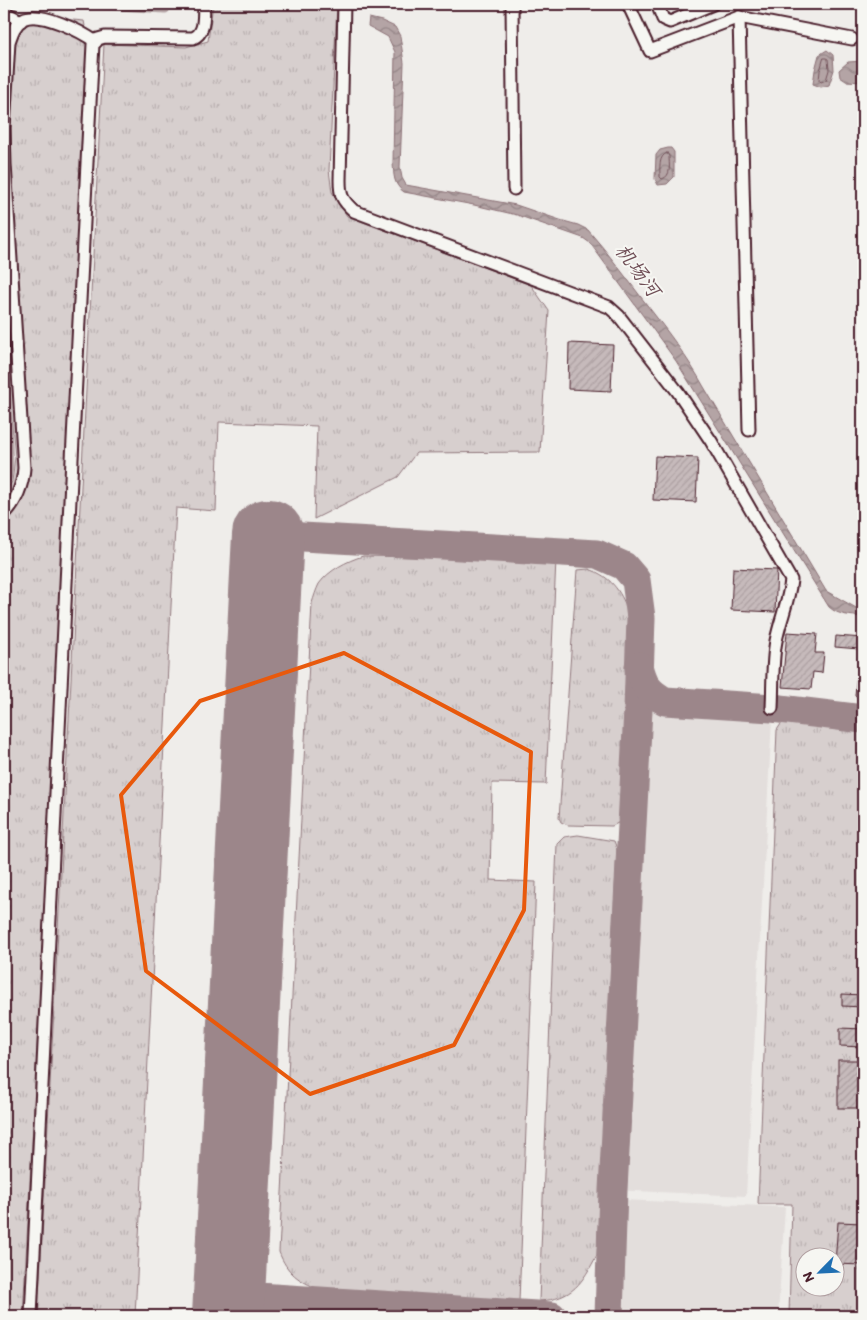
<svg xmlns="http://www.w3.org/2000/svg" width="867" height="1320" viewBox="0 0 867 1320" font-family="Itim,'LXGW WenKai TC',sans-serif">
<defs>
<pattern id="grass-tufts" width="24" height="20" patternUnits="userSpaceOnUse" patternTransform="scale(1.25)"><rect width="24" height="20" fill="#d7cfce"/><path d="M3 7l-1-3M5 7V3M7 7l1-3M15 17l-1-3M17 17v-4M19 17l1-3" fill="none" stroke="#bab1b1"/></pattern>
<pattern id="water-waves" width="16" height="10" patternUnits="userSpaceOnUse" patternTransform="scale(1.25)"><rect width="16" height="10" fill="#b4a4a5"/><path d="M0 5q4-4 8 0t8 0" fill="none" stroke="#948587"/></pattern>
<pattern id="building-hatch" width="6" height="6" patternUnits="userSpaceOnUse" patternTransform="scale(1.25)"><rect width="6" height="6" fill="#c6babb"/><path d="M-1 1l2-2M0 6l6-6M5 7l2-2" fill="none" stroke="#ac9fa1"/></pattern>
</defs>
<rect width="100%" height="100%" fill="#efedea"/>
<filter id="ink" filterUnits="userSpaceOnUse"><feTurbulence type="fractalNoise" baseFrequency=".02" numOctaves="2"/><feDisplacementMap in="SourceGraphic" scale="10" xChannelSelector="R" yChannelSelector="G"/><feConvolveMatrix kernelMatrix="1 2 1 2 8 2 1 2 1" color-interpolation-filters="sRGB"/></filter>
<g filter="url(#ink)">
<!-- built -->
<g fill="#e3dedc">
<polygon points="638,710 772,719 746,1196 613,1190"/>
<polygon points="623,1200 785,1207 778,1316 619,1316"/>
</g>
<!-- grass -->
<g fill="url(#grass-tufts)" stroke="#90777c" fill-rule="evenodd">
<polygon points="213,4 337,4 329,170 332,192 347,216 531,285 549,311 540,452 416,453 398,477 314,519 317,426 219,422 216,511 176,508 135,1316 38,1316 104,44 186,47 208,41"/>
<polygon points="17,15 84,21 89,47 23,1316 4,1316 4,493 12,482 15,457 8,381 4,293 4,41 10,21"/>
<path d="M363 556 556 559 546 784 492 783 490 880 536 882 519 1301 319 1289C299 1281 287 1273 279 1252L312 603C314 597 316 590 319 584 329 570 347 561 363 556Z"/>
<path d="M589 569C611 577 620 590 628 611L621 817 618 823 612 826 568 825 561 822 559 818 577 570Z"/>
<path d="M789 721 863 729V1316H789L792 1204H758L777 730 781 724ZM804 1258H834V1288H804Z"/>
<path d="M578 835 614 841 617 849 597 1255C582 1283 573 1299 539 1301L557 844 564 837Z"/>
</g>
<!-- water -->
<g fill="url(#water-waves)" stroke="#8a6f74">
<path d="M369 18 382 21 395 27 400 36 404 63 400 167 402 178 406 185 516 205 560 220 578 225 588 230C609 254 628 280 647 305 668 332 688 358 704 387L826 591 858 609H863V617C850 615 839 616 829 607L676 361 590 243 583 238 517 215 474 205 404 192C393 184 394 175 393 163L395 52 388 37 368 26Z"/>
<polygon points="827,50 833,55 834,70 829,85 821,87 813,84 815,70 819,55"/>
<polygon points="863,61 863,82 846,81 840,77 839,70 848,62"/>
<polygon points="668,148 671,148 674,152 674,177 667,184 658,185 655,179 656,155 660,150"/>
</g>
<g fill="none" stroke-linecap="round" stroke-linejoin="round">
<!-- shore -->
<g stroke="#74545c" stroke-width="1">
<polygon points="824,58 826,58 828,59 829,70 826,80 821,82 819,80 820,71"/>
<path d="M667 153 669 156C669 164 672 176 662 179L660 177C660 169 658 156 667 153Z"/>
</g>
<!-- canal -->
<g stroke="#b4a4a5" stroke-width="11">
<polyline points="105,4 165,8"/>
<polyline points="4,16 13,4"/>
<polyline points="4,386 8,468 6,479 4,481"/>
</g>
<!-- taxiway -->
<g stroke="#9c868a" stroke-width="29">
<polyline points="268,535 597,554 624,566 636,580 641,618 638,710 613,1190 609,1316"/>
<path d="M639 666C644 685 648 692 665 701L772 708 863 719"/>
<polyline points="229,1295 552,1316"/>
</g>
<!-- runway -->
<polyline stroke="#9c868a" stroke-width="72" points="228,1316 268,535"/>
</g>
<!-- building -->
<g fill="url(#building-hatch)" stroke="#4a1f2b">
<polygon points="569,343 613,345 611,391 568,389"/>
<polygon points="655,456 698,458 696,502 653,500"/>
<polygon points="733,568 777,570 775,612 731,610"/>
<polygon points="787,632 817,634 815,653 824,653 822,673 813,672 811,689 782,687"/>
<polygon points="836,636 863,638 863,697 855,696 859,649 835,647"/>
<polygon points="861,810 863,810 863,855 860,855"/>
<polygon points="842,994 863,995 863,1007 842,1006"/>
<polygon points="840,1028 863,1029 863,1047 840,1046"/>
<rect x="838" y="1060" width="25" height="48"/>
<polygon points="838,1222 863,1223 863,1265 835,1264"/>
</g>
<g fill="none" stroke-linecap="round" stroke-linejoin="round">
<defs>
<g id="minor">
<path d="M344 4 340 180C340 196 342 200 354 211L609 307 619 316 678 392 711 441 791 580C789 601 780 620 776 641 772 661 773 687 772 708"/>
<polyline points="512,4 514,189"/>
<polyline points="628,4 650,51 739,17 852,39"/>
<polyline points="657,4 663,19 670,22 713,4"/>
<polyline points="4,12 21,21"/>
<polyline points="739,17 749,430"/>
<path d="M4 514C16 503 23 484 24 468L5 164 4 128 9 42C12 33 15 24 23 19 40 10 82 32 96 42"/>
<path d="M31 1316 71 479 93 44 98 39 105 37 193 38C206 33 203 16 204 4"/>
</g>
</defs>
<!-- minor casing -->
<use href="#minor" stroke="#4a1f2b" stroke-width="15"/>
<!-- minor -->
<use href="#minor" stroke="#f6f6f2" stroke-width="11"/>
</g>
</g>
<!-- marked area -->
<path fill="none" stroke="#e8590c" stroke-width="4" stroke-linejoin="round" d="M344 653 531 752 524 910 454 1045 310 1094 146 971 121 795 200 701Z"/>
<g text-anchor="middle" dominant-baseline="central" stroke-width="4" stroke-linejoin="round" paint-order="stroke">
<!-- water labels -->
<g font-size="20" font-style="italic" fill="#6f4e56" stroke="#f6f6f2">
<text transform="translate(638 270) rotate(53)">机场河</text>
</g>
</g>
<!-- margin -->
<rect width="867" height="1320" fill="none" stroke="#f6f6f2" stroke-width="20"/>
<rect x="10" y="10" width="847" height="1300" fill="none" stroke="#4a1f2b" stroke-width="2" filter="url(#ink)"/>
<!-- north arrow -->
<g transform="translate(820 1272) rotate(246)"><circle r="24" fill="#f6f6f2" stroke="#b1a0a2"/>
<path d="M0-4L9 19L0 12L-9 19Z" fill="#1f6fb2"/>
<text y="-8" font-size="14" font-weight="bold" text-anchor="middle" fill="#4a1f2b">N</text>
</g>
</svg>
